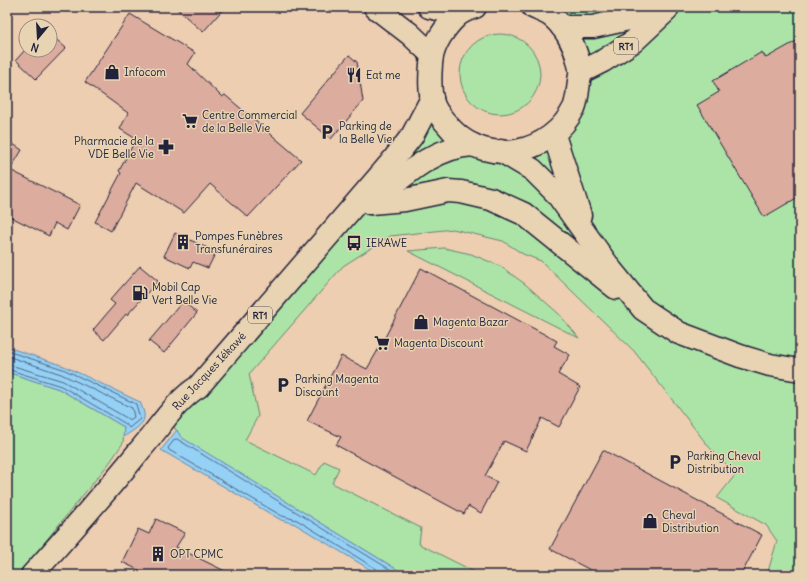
<svg xmlns="http://www.w3.org/2000/svg" width="807" height="582" viewBox="0 0 807 582" font-family="Delius,sans-serif">
<rect width="100%" height="100%" fill="#edceb1"/>
<filter id="ink" filterUnits="userSpaceOnUse"><feTurbulence type="fractalNoise" baseFrequency=".025" numOctaves="2"/><feDisplacementMap in="SourceGraphic" scale="8" xChannelSelector="R" yChannelSelector="G"/><feConvolveMatrix kernelMatrix="1 2 1 2 8 2 1 2 1" color-interpolation-filters="sRGB"/></filter>
<g filter="url(#ink)">
<!-- green -->
<g fill="#ace4a7" stroke="#678371">
<polygon points="533,7 800,7 800,575 767,575 777,541 766,525 717,498 736,474 709,447 634,351 541,261 523,254 503,241 453,229 390,236 343,266 249,374 258,416 245,440 316,475 324,461 339,468 332,483 421,528 419,544 481,575 406,575 180,437 168,416 432,98 492,151 564,124 576,49"/>
<circle cx="500" cy="74" r="40"/>
<polygon points="444,248 471,254 500,266 525,284 559,314 579,338 408,251"/>
<polygon points="7,372 59,389 124,427 123,443 110,462 18,575 7,575"/>
</g>
<!-- water -->
<g fill="#95d0f5" stroke="#678aab">
<path d="M7 347 64 366 140 402C142 407 145 413 144 418 144 425 128 434 123 437L124 427 59 389 7 372Z"/>
<polygon points="177,430 181,437 406,575 379,575 295,524 281,520 161,450"/>
</g>
<g fill="none" stroke-linecap="round" stroke-linejoin="round">
<!-- shore -->
<g stroke="#506885" stroke-width="1">
<polyline points="7,351 63,369 136,404 140,419 129,428 126,424 61,386 7,369"/>
<polyline points="7,356 61,374 132,408 134,417 130,420 63,381 7,364"/>
<polyline points="380,575 378,570 297,520 282,516 169,450 168,448 175,439 177,439 399,575"/>
</g>
</g>
<!-- building -->
<g fill="#dcac9e" stroke="#22223b">
<polygon points="175,7 225,7 203,32"/>
<polygon points="130,14 195,53 188,64 222,97 225,95 301,160 248,217 210,184 184,213 136,183 111,231 95,222 121,173 119,171 136,139 120,129 128,113 85,82"/>
<polygon points="50,34 66,48 36,79 16,60 25,50 50,50"/>
<polygon points="800,39 800,196 764,217 697,105 719,92 713,81 762,52 766,58"/>
<polygon points="349,55 357,62 363,101 331,139 300,113"/>
<polygon points="7,140 22,150 10,170 80,205 67,230 55,223 49,236 7,215"/>
<polygon points="175,233 216,252 208,268 193,262 190,268 164,256"/>
<polygon points="140,266 158,281 127,315 126,314 104,340 93,330 115,304 110,300"/>
<polygon points="421,268 557,341 554,346 570,355 558,374 580,387 559,427 542,418 526,451 504,441 485,476 497,482 481,513 468,506 464,514 336,445 341,437 307,421 341,356 367,369 382,343"/>
<polygon points="183,301 197,313 164,353 149,341"/>
<polygon points="603,450 762,535 741,575 600,575 550,549"/>
<polygon points="156,519 185,533 176,547 233,575 149,575 122,562 138,529 149,534"/>
</g>
<g fill="none" stroke-linecap="round" stroke-linejoin="round">
<defs>
<g id="major">
<polyline points="375,7 410,34 431,54"/>
<polyline points="429,7 459,14"/>
<path d="M475 7C470 9 463 11 458 15 445 27 432 45 431 64 430 77 429 93 434 106 438 115 445 122 452 130 489 168 551 154 574 108 578 99 578 85 580 75 581 70 579 65 578 60 574 44 564 25 550 15 545 12 539 10 533 7"/>
<polyline points="562,27 593,27 665,11"/>
<polyline points="581,72 603,61 634,41 666,11 668,7"/>
<polyline points="554,135 580,215"/>
<polyline points="501,151 533,170 557,194 612,271 643,309 679,333 740,356 770,365 800,370"/>
<path d="M370 203C401 179 432 147 473 145"/>
<polyline points="371,203 405,200 448,191 461,192 491,199 524,214 616,288"/>
<path d="M32 575C69 534 105 493 140 450 157 431 176 400 198 387L389 165 412 136 432 98"/>
</g>
</defs>
<!-- major casing -->
<use href="#major" stroke="#22223b" stroke-width="25"/>
<!-- major -->
<use href="#major" stroke="#e8d3b2" stroke-width="22"/>
</g>
</g>
<!-- icons -->
<defs>
<symbol id="shop-bare" viewBox="-9 -9 18 18"><path d="M-5-2.5h2.3a2.7 3.5 0 0 1 5.4 0H5L5.5 6h-11ZM-1.5-2.5h3a1.5 2.3 0 0 0-3 0Z" fill="#22223b" stroke="#e8d3b2" stroke-width="2.5" paint-order="stroke"/></symbol>
<symbol id="restaurant-bare" viewBox="-9 -9 18 18"><path d="M-5-6h1v4h1v-4h1v4h1v-4h1v5L-1.5 .5V6h-2V.5L-5-1ZM5-6V6H3V1.5H1.5Q1.5-4 5-6Z" fill="#22223b" stroke="#e8d3b2" stroke-width="2.5" paint-order="stroke"/></symbol>
<symbol id="supermarket-bare" viewBox="-9 -9 18 18"><path d="M-6-5.5h2.5l.6 2H6L4.5 2H-2.5L-4.4-4H-6ZM-1.5 3.2a1.3 1.3 0 1 0 .1 0ZM3 3.2a1.3 1.3 0 1 0 .1 0Z" fill="#22223b" stroke="#e8d3b2" stroke-width="2.5" paint-order="stroke"/></symbol>
<symbol id="parking-bare" viewBox="-9 -9 18 18"><path d="M-3.5-5.5H1a3.5 3.5 0 0 1 0 7H-1V5.5H-3.5ZM-1-3.4V-.6H.8a1.4 1.4 0 0 0 0-2.8Z" fill="#22223b" stroke="#e8d3b2" stroke-width="2.5" paint-order="stroke"/></symbol>
<symbol id="pharmacy-bare" viewBox="-9 -9 18 18"><path d="M-2-6h4v4h4v4h-4v4h-4v-4h-4v-4h4Z" fill="#22223b" stroke="#e8d3b2" stroke-width="2.5" paint-order="stroke"/></symbol>
<symbol id="building-bare" viewBox="-9 -9 18 18"><path d="M-4-6H4V6H1V3H-1V6H-4ZM-2.5-4.3h1.7v1.8h-1.7ZM.8-4.3h1.7v1.8H.8ZM-2.5-1h1.7V.8h-1.7ZM.8-1h1.7V.8H.8Z" fill="#22223b" stroke="#e8d3b2" stroke-width="2.5" paint-order="stroke"/></symbol>
<symbol id="bus-bare" viewBox="-9 -9 18 18"><path d="M-5-6H5V4H4V6H2V4H-2V6H-4V4H-5ZM-3.5-4V0h7V-4ZM-3.5 1.2v1.5H-2V1.2ZM2 1.2v1.5H3.5V1.2Z" fill="#22223b" stroke="#e8d3b2" stroke-width="2.5" paint-order="stroke"/></symbol>
<symbol id="fuel-bare" viewBox="-9 -9 18 18"><path d="M-5.5-6h7V0h2V4h1.3V-2.5L3-4.5l.8-.8L6-3V5H2.5V1h-1V6h-7ZM-4.2-4.7v3.2H.2V-4.7Z" fill="#22223b" stroke="#e8d3b2" stroke-width="2.5" paint-order="stroke"/></symbol>
</defs>
<g fill-rule="evenodd">
<use href="#shop-bare" x="101" y="61" width="22" height="22"/>
<use href="#restaurant-bare" x="343" y="64" width="22" height="22"/>
<use href="#supermarket-bare" x="179" y="110" width="22" height="22"/>
<use href="#parking-bare" x="316" y="121" width="22" height="22"/>
<use href="#pharmacy-bare" x="155" y="136" width="22" height="22"/>
<use href="#building-bare" x="172" y="231" width="22" height="22"/>
<use href="#bus-bare" x="343" y="232" width="22" height="22"/>
<use href="#fuel-bare" x="129" y="282" width="22" height="22"/>
<use href="#shop-bare" x="410" y="311" width="22" height="22"/>
<use href="#supermarket-bare" x="371" y="332" width="22" height="22"/>
<use href="#parking-bare" x="272" y="374" width="22" height="22"/>
<use href="#parking-bare" x="664" y="451" width="22" height="22"/>
<use href="#shop-bare" x="639" y="510" width="22" height="22"/>
<use href="#building-bare" x="147" y="543" width="22" height="22"/>
</g>
<g text-anchor="middle" dominant-baseline="central" stroke-width="3" stroke-linejoin="round" paint-order="stroke">
<!-- shield labels -->
<g fill="#e8d3b2" stroke="#5d575f" stroke-width="1">
<rect x="614" y="38" width="24" height="16" rx="3"/>
<rect x="248" y="307" width="24" height="16" rx="3"/>
</g>
<g font-size="10" font-weight="bold" fill="#22223b">
<text x="626" y="46">RT1</text>
<text x="260" y="315">RT1</text>
</g>
<!-- poi labels -->
<g font-size="11" fill="#22223b" stroke="#e8d3b2" text-anchor="start">
<text x="124" y="72">Infocom</text>
<text x="366" y="75">Eat me</text>
<text x="202" y="115">Centre Commercial<tspan x="202" dy="13">de la Belle Vie</tspan></text>
<text x="339" y="126">Parking de<tspan x="339" dy="13">la Belle Vie</tspan></text>
<text x="154" y="141" text-anchor="end">Pharmacie de la<tspan x="154" dy="13">VDE Belle Vie</tspan></text>
<text x="195" y="236">Pompes Funèbres<tspan x="195" dy="13">Transfunéraires</tspan></text>
<text x="366" y="243">IEKAWE</text>
<text x="152" y="287">Mobil Cap<tspan x="152" dy="13">Vert Belle Vie</tspan></text>
<text x="433" y="322">Magenta Bazar</text>
<text x="394" y="343">Magenta Discount</text>
<text x="295" y="379">Parking Magenta<tspan x="295" dy="13">Discount</tspan></text>
<text x="687" y="456">Parking Cheval<tspan x="687" dy="13">Distribution</tspan></text>
<text x="662" y="515">Cheval<tspan x="662" dy="13">Distribution</tspan></text>
<text x="170" y="554">OPT CPMC</text>
</g>
<!-- street labels -->
<g font-size="11" fill="#22223b" stroke="#e8d3b2">
<text transform="translate(209 371) rotate(-47)">Rue Jacques Iékawé</text>
</g>
</g>
<!-- margin -->
<rect width="807" height="582" fill="none" stroke="#e8d3b2" stroke-width="24"/>
<rect x="12" y="12" width="783" height="558" fill="none" stroke="#22223b" stroke-width="1.5" filter="url(#ink)"/>
<!-- north arrow -->
<g transform="translate(38 38) rotate(198)"><circle r="19" fill="#e8d3b2" stroke="#998c82"/>
<path d="M0-3L7 15L0 10L-7 15Z" fill="#22223b"/>
<text y="-6" font-size="11" font-weight="bold" text-anchor="middle" fill="#22223b">N</text>
</g>
</svg>
